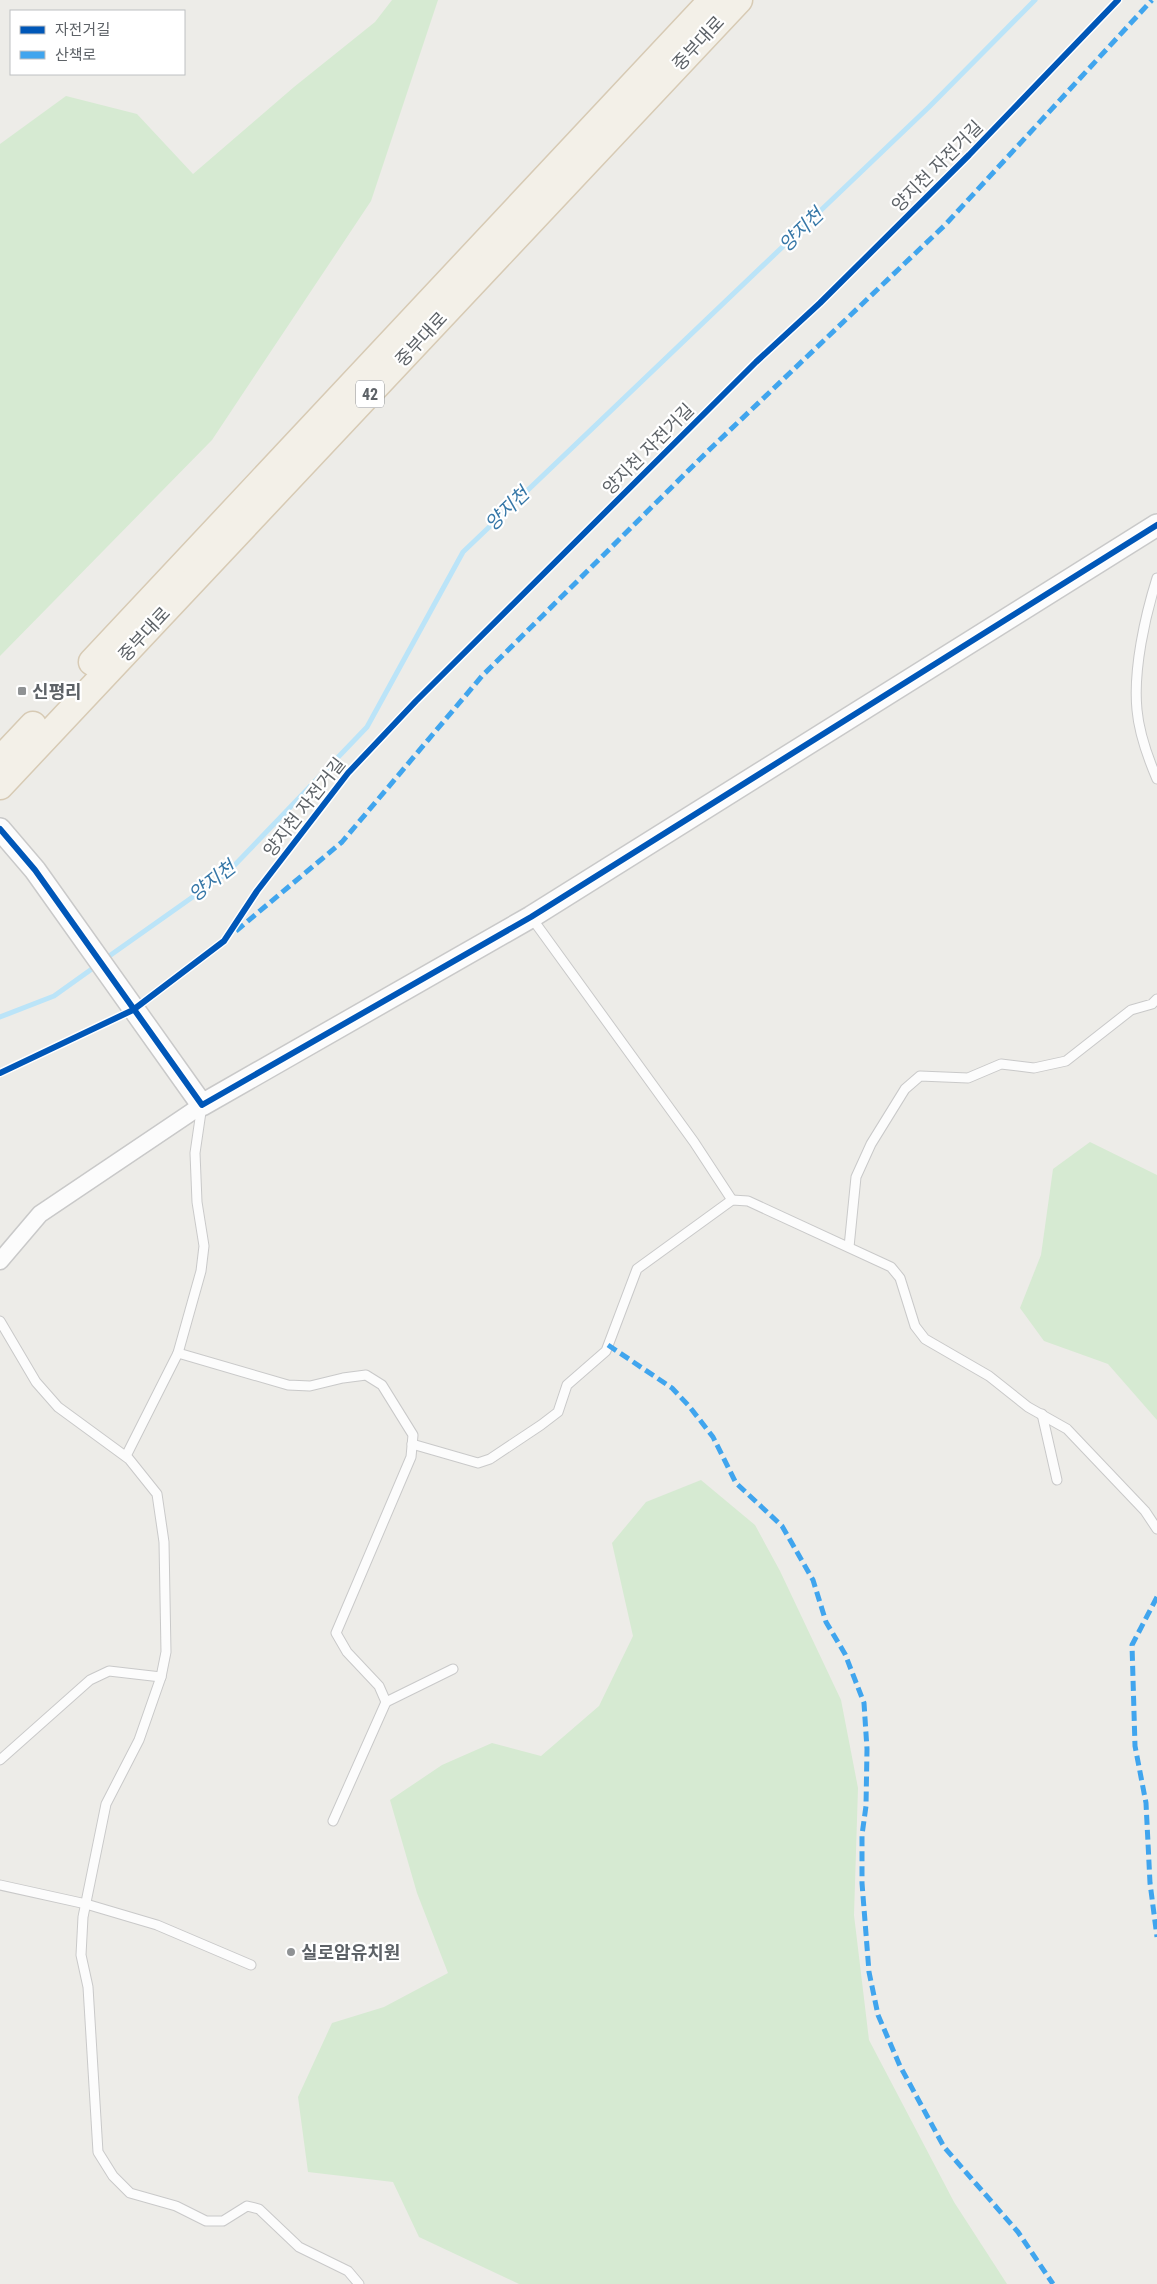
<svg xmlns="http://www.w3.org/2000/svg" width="1157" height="2284" viewBox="0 0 1157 2284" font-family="'Roboto Condensed','Noto Sans KR',sans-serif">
<rect width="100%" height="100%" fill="#edece8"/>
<!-- green -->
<g fill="#d6ead2">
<polygon points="392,0 438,0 371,201 212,440 0,656 0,144 66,96 137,114 193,174 294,87 375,22"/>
<polygon points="1090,1142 1157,1175 1157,1420 1108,1364 1044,1341 1020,1308 1041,1255 1053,1169"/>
<polygon points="701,1480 755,1525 780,1571 841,1700 858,1788 854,1915 869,2040 954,2202 1007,2284 519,2284 419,2237 393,2182 308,2172 298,2097 332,2023 384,2007 448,1973 417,1893 390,1800 442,1765 492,1743 541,1756 599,1706 633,1636 612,1543 646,1502"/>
</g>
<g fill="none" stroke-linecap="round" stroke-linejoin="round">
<!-- stream -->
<g stroke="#bbe4f8" stroke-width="5">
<polyline points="105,959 228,872 367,727 463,552 929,107 1035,0"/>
<polyline points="0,1017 54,996 96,966"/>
</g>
<defs>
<g id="service">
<path d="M1157 578C1145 616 1133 670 1137 710 1139 733 1148 758 1157 779"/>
<polyline points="531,917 694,1142 732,1200"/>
<polyline points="849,1247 856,1177 871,1144 905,1089 920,1076 968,1078 1001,1064 1034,1068 1066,1061 1131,1010 1152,1004 1157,999"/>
<polyline points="0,1321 36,1382 58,1407 129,1459 157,1494 164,1542 166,1652 161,1677 139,1740 106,1804 83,1917 81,1955 88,1987 98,2152 113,2176 130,2193 176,2206 206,2221 223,2221 247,2206 259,2209 299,2247 348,2271 359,2284"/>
<polyline points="178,1353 288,1385 310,1386 343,1378 366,1375 382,1385 413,1435 411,1457 336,1633 347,1652 379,1686 386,1702 333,1821"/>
<polyline points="1042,1414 1057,1480"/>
<polyline points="412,1444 478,1463 490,1459 541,1425 558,1412 567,1385 606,1351 637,1269 732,1200 748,1201 891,1267 900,1278 915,1326 925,1339 989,1376 1028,1407 1067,1429 1145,1511 1157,1529"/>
<polyline points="126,1456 178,1353 201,1271 204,1246 197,1202 195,1153 202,1105"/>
<polyline points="386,1702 453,1669"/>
<polyline points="0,1760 90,1680 109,1671 161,1677"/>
<polyline points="0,1885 86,1904 157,1925 251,1965"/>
</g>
<polyline id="minor" points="0,1261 40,1214 202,1105"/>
<polyline id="tertiary" points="0,829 35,870 202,1105 531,917 1157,525"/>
<g id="primary">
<polyline points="92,662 712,0"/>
<polyline points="0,760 33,725"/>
<polyline points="0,786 739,0"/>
</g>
</defs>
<!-- service casing -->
<use href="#service" stroke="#c9c9c9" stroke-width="11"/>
<!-- minor casing -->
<use href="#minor" stroke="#c9c9c9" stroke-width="19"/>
<!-- tertiary casing -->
<use href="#tertiary" stroke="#c9c9c9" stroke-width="24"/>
<!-- primary casing -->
<use href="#primary" stroke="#d7cab4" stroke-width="29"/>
<!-- service -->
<use href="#service" stroke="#fcfcfc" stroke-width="9"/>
<!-- minor -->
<use href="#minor" stroke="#fcfcfc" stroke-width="16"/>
<!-- tertiary -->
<use href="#tertiary" stroke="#fcfcfc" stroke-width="21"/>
<!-- primary -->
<use href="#primary" stroke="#f3f0e8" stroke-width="26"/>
<!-- quiet -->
<g stroke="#40a5ee" stroke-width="5" stroke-dasharray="10 5" stroke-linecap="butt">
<polyline points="236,931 342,842 482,676 708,451 945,225 1152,0"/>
<polyline points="608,1345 672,1388 689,1406 713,1437 736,1483 782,1526 813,1580 826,1622 845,1654 864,1703 867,1749 866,1806 862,1835 862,1883 869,1972 878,2015 900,2066 944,2147 1018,2232 1053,2284"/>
<polyline points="1157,1597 1132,1645 1135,1746 1146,1803 1150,1883 1157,1937"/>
</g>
<defs>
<g id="cycleway">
<polyline points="0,829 35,870 202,1105 531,917 1157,525"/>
<polyline points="0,1073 133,1010 224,941 257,891 348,773 416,701 756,362 820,303 969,155 1118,0"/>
</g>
</defs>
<!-- cycleway casing -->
<use href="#cycleway" stroke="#fff" stroke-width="9"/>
<!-- cycleway -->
<use href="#cycleway" stroke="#0057b8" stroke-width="6"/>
</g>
<!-- markers -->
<g fill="#8f9294" stroke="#fff" stroke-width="2">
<rect x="17" y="686" width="10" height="10" rx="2.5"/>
<circle cx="291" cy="1952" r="5"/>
</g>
<g text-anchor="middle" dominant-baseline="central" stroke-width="4.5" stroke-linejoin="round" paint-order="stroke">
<!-- shield labels -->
<rect fill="#fff" stroke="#8e9195" stroke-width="1" x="356" y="380.5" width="28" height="27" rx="4"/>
<g font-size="16" font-weight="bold" fill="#5d6267">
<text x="370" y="394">42</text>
</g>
<!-- street labels -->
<g font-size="18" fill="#5d6267" stroke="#fff">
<text transform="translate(698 43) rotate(-47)">중부대로</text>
<text transform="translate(937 166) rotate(-45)">양지천 자전거길</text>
<text transform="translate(421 339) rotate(-47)">중부대로</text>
<text transform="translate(648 449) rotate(-45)">양지천 자전거길</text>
<text transform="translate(144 634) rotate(-47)">중부대로</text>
<text transform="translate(304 807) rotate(-52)">양지천 자전거길</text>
</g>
<!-- poi labels -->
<g font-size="18" font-weight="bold" fill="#5d6267" stroke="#fff" text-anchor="start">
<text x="32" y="691">신평리</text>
<text x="301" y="1952">실로암유치원</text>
</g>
<!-- water labels -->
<g font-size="19" font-style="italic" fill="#3677a7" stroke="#fff">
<text transform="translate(801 230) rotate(-44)">양지천</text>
<text transform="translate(507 509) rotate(-44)">양지천</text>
<text transform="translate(212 881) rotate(-38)">양지천</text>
</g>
</g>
<!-- legend -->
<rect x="10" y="10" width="175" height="65" fill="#ffffff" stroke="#bec0c2"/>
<rect x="20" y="26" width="25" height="8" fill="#0057b8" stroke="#bec0c2"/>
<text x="55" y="35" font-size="15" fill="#5d6267">자전거길</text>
<rect x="20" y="51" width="25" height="8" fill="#40a5ee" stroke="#bec0c2"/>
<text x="55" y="60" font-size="15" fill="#5d6267">산책로</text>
</svg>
